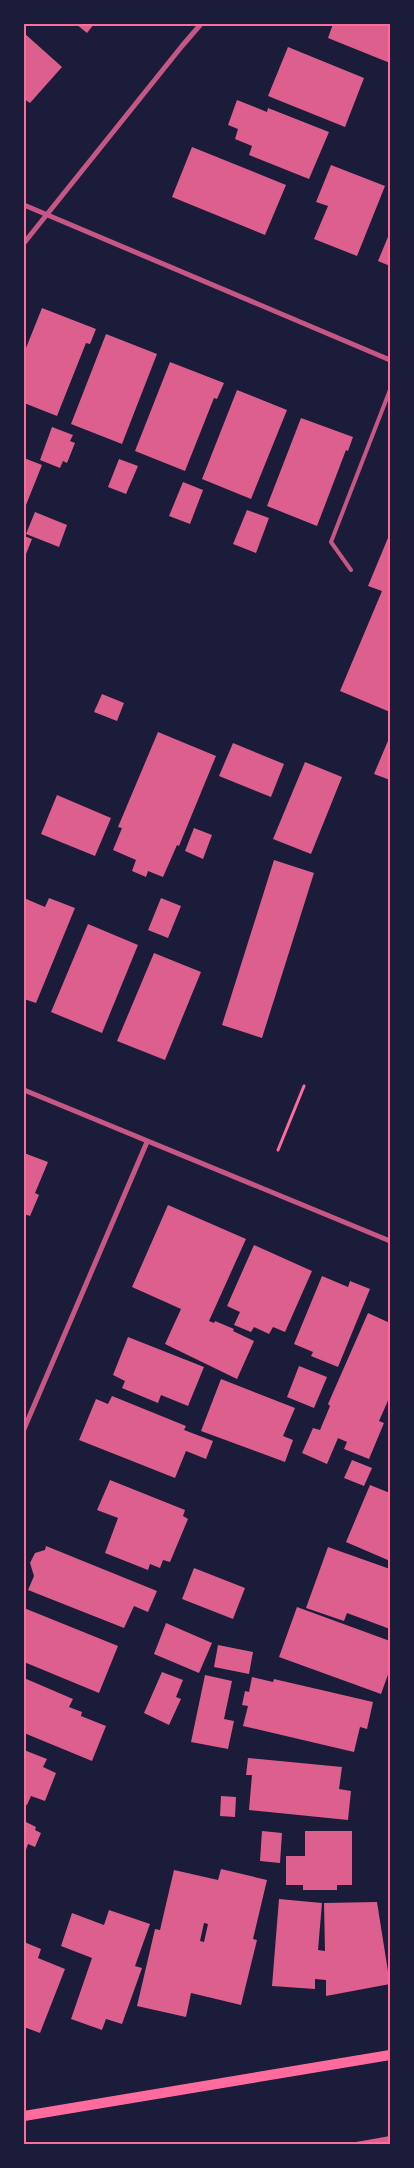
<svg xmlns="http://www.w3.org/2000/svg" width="414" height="2168" viewBox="0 0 414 2168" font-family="'IBM Plex Sans',sans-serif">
<rect width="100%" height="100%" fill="#1b1b3a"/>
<!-- building -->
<g fill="#dd5f8e" fill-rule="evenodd">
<polygon points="76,24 94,24 87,33"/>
<polygon points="333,24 390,24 390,63 328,38"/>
<polygon points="24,33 62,67 30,103 24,99"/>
<polygon points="288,47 364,78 345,127 268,96"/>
<polygon points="237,100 267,112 268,108 329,132 309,179 249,155 252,146 235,139 238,129 228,125"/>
<polygon points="192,147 286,185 265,235 172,197"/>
<polygon points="331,165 385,186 357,256 314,239 328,206 316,202"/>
<polygon points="390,232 390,266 378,261"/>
<polygon points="42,308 96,329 90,344 86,343 57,416 24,403 24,353"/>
<polygon points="106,334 157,354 122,444 71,424"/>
<polygon points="170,362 224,383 217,399 214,398 185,471 135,451"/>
<polygon points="237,390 287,410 251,499 202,479"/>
<polygon points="301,418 353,437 348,451 346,450 317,526 267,506"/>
<polygon points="52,427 73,435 70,441 75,443 67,463 63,461 60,468 40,460"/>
<polygon points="24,458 42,465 24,510"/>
<polygon points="119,459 138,466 126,494 108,487"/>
<polygon points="183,482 203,490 190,524 169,516"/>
<polygon points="247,510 269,518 256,553 233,544"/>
<polygon points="35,512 67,525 59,547 26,534"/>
<polygon points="390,533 390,712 340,691 382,591 368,586"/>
<polygon points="24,536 32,539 24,559"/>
<polygon points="102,694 124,703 117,721 94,712"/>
<polygon points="158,732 216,756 179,846 177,845 163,877 148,871 146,877 132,871 136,860 113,850 122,828 118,827"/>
<polygon points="390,736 390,780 374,774"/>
<polygon points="233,743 284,764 271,797 219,776"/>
<polygon points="305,762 342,777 311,854 273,839"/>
<polygon points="57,795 111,818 95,856 41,834"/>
<polygon points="194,828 212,835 203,859 185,851"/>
<polygon points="274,860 314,873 262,1038 222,1025"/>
<polygon points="24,898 45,907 49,898 75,908 36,1003 24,999"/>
<polygon points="161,898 181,906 168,938 148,930"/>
<polygon points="88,924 138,945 102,1033 51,1012"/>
<polygon points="154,953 201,972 165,1060 117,1041"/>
<polygon points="24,1153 48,1162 35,1193 39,1195 30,1216 24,1214"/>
<polygon points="168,1205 246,1239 209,1321 214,1323 215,1321 234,1329 233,1331 254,1341 237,1379 165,1344 181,1309 132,1287"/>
<polygon points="254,1245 312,1271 285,1332 273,1327 269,1334 254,1327 251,1332 234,1325 240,1312 227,1306"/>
<polygon points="322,1276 348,1287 350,1281 370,1289 338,1367 311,1356 313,1352 294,1344"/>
<polygon points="368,1313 390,1323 390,1396 379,1421 384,1423 369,1459 344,1449 347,1442 338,1438 327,1464 302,1453 313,1428 320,1430 330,1406 328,1404"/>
<polygon points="128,1337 204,1367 188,1406 161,1395 158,1403 122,1388 125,1381 113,1375"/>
<polygon points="299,1366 327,1377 314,1408 287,1397"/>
<polygon points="221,1379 295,1408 283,1436 293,1440 285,1462 201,1431"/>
<polygon points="112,1396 186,1426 184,1430 213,1441 206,1459 186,1451 175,1478 79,1440 96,1399 108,1404"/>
<polygon points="352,1460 372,1468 364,1486 344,1478"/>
<polygon points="110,1480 185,1510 183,1516 188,1519 170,1562 163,1560 160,1568 150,1564 148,1570 105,1553 118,1518 97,1510"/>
<polygon points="370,1485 390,1493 390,1561 346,1542"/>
<polygon points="46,1546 157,1591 148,1612 134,1606 124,1628 28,1590 34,1576 30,1563 35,1553 45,1550"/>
<polygon points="328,1547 390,1569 390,1629 347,1613 344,1621 306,1608"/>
<polygon points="194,1568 245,1588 233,1619 182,1599"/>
<polygon points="297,1607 390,1641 390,1669 381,1694 279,1657"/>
<polygon points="24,1608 118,1646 99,1693 24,1662"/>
<polygon points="166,1623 212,1643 199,1673 154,1654"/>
<polygon points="218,1645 253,1652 249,1674 214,1667"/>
<polygon points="162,1672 183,1680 176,1697 181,1699 169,1725 144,1713"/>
<polygon points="205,1675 232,1681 224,1719 234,1721 228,1749 191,1742"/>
<polygon points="252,1677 273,1682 274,1679 373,1702 367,1729 360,1727 354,1752 243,1726 248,1706 242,1705 245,1691 249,1692"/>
<polygon points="24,1678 73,1699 69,1707 82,1712 81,1716 106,1726 92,1761 24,1733"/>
<polygon points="24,1750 47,1759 43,1767 56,1773 45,1801 31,1796 27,1805 24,1804"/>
<polygon points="248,1758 342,1767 339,1789 351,1791 348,1820 249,1810 252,1775 246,1775"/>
<polygon points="221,1796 236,1797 235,1817 220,1816"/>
<polygon points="24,1821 36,1827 35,1830 41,1833 35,1847 28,1844 24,1855"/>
<polygon points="262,1831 282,1833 280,1863 260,1861"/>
<polygon points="305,1831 352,1831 352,1885 337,1885 337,1890 303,1890 303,1885 286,1885 286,1856 305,1856"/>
<path d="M221 1869 267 1880 253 1939 257 1940 241 2005 191 1993 186 2017 137 2006 155 1929 160 1930 174 1870 218 1880ZM204 1923 208 1924 204 1942 200 1941Z"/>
<polygon points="279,1899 322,1903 318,1950 325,1951 324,1903 377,1902 390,1984 326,1996 326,1980 315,1979 315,1989 272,1986"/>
<polygon points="109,1910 150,1924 135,1966 142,1968 122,2024 106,2019 102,2030 71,2019 92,1958 61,1946 72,1913 104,1925"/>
<polygon points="24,1942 41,1949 38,1958 65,1969 40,2033 24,2027"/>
<polygon points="390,2136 390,2144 357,2144 356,2142"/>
</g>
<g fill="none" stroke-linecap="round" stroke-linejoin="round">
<!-- path -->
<polyline stroke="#ff6b9d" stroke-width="3" points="278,1150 304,1086"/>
<!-- service -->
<polyline stroke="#c65784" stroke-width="4" points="351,570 331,542 390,390"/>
<!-- minor -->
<g stroke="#c65784" stroke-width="5">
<polyline points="24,205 390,360"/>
<polyline points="24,243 182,46 201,24"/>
<polyline points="24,1090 390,1241"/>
<polyline points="24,1429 147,1142"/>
</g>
<!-- secondary -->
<polyline stroke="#ff6b9d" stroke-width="10" points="24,2116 390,2055"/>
</g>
<!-- border -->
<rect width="414" height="2168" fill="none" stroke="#1b1b3a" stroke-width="50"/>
<rect x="25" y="25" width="364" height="2118" fill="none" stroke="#ff6b9d" stroke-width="2"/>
</svg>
